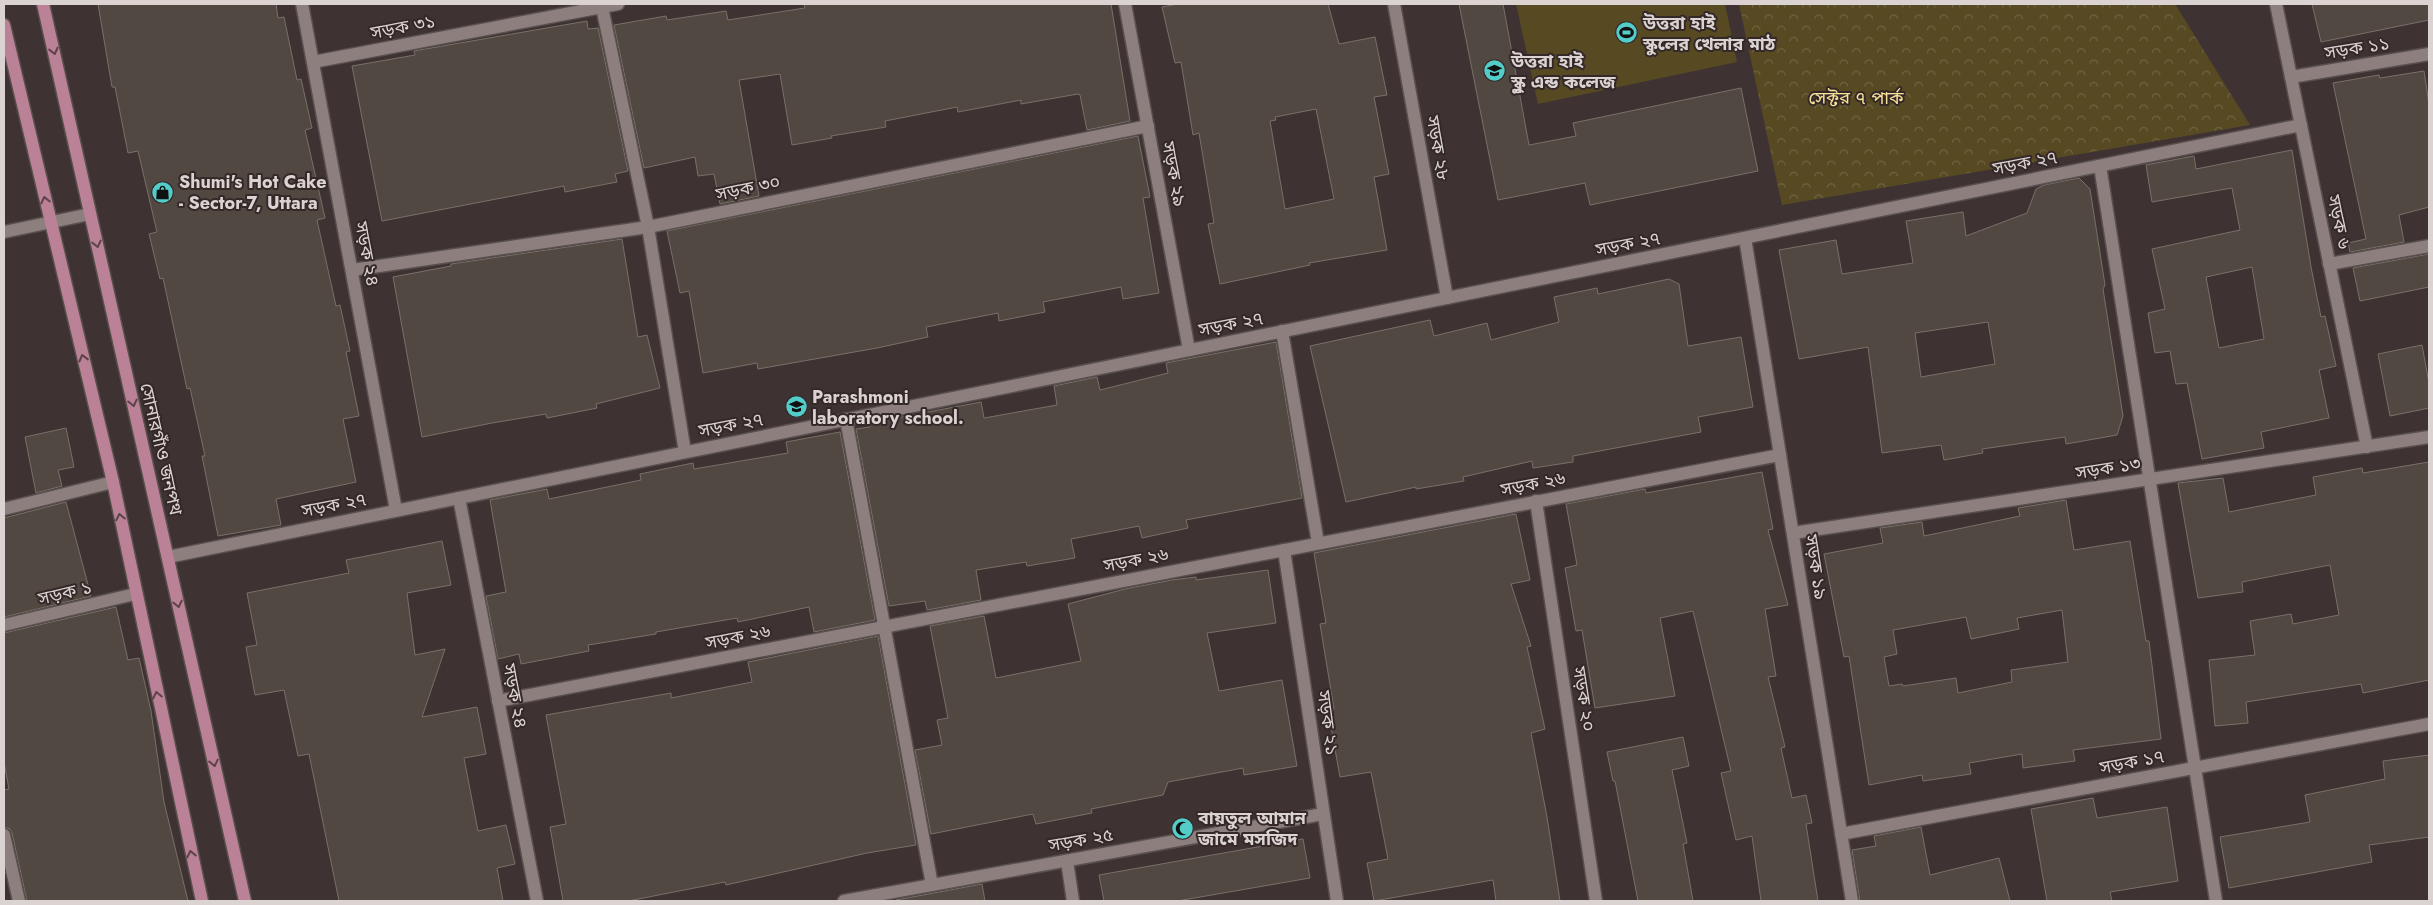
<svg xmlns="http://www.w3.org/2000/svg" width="2433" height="905" viewBox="0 0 2433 905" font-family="Jost,'Noto Sans Bengali',sans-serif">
<defs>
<pattern id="forest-crowns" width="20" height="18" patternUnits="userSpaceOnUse" patternTransform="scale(1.25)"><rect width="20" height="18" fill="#574a23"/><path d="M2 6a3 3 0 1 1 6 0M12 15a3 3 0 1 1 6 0" fill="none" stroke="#6f6342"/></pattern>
</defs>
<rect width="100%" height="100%" fill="#3e3332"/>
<!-- green -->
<polygon fill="#574a23" points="1516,4 1725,4 1737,62 1538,104"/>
<!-- forest -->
<polygon fill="url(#forest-crowns)" points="1739,4 2175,4 2250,125 1782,205"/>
<!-- building -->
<g fill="#514842" stroke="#797068" fill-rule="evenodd">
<polygon points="98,4 276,4 278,18 284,17 297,80 301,79 312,128 305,130 325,218 317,220 336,306 340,305 350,351 346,352 359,416 343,419 356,482 276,499 281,525 218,536 202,456 205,456 190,388 187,389 163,278 160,279 149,234 157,232 138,151 128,153 115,87 112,87"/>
<polygon points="804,4 1111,4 1130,121 1087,130 1080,95 1078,94 1021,104 1021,100 958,112 957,107 885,121 886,127 831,136 832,138 792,145 780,74 739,80 759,196 720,204 714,174 698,176 695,157 644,168 614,25 666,16 667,20 726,11 728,20 805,8"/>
<path d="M1178 4H1328L1339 44 1375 37 1387 95 1374 97 1389 174 1374 177 1387 250 1309 263 1310 265 1220 284 1208 224 1214 223 1199 133 1193 135 1181 62 1175 63 1162 7ZM1316 109 1334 199 1285 209 1270 121 1276 120 1275 117Z"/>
<polygon points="1459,4 1503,4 1529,145 1576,136 1573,123 1741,88 1758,171 1590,205 1585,183 1498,200"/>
<polygon points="2312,4 2429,4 2429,20 2321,42"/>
<polygon points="587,21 588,29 598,28 628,171 615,174 617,182 565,192 564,186 382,221 352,66 415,55 414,51"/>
<polygon points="2424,71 2429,104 2429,207 2399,215 2404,242 2350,252 2348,243 2366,239 2333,83 2379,75 2380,78"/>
<polygon points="1138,136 1150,197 1143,198 1159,293 1123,299 1121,287 1043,302 1045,312 999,321 998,313 926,327 928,337 877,348 758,369 757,363 703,373 689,291 680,293 667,231"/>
<path d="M2292 150 2311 267 2321 317 2325 316 2336 366 2319 370 2329 418 2261 432 2264 448 2202 459 2187 383 2176 384 2170 351 2155 353 2148 313 2165 309 2152 249 2240 230 2232 188 2152 202 2146 165 2194 156 2196 169ZM2252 267 2264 339 2219 348 2206 277Z"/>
<path d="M2079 178 2090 189 2105 285 2103 289 2123 416 2117 435 2066 444 2065 437 1982 449 1983 453 1944 460 1941 445 1882 453 1868 347 1799 359 1779 250 1836 240 1842 274 1913 263 1906 221 1963 212 1966 236 2027 213 2036 189 2044 185ZM1988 322 1995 364 1921 377 1915 333Z"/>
<polygon points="622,239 638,337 647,335 660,388 596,404 597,408 547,418 546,414 492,423 422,437 393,277 451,266 451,264"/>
<polygon points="2429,254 2429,287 2360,301 2353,268"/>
<polygon points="1669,279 1679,284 1688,346 1741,337 1753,407 1698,417 1701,432 1573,456 1573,462 1533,468 1532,461 1463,477 1464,481 1416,489 1416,487 1346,502 1310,346 1430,320 1434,336 1487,323 1491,340 1559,322 1554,297 1597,288 1598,294"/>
<polygon points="1276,342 1302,498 1186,520 1188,528 1142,538 1139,526 1071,539 1075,558 1027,566 1026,562 976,570 981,600 927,610 925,601 889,606 856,429 870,427 870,423 981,402 984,418 1057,405 1054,386 1097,377 1100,390 1168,373 1166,363"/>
<polygon points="2422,345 2429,383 2429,408 2390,416 2378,354"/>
<polygon points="66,428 74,467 58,470 62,486 36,493 25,437"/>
<polygon points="840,432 875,620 814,632 809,607 738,622 737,618 656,632 656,634 588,645 589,651 521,664 519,654 498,659 486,596 506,592 490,500 547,489 549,499 641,480 640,474 693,463 694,469 788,453 786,442"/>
<polygon points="2429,462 2429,680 2363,693 2361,684 2246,702 2248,723 2215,726 2209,660 2255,655 2250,621 2291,614 2293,624 2339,615 2330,565 2242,582 2243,592 2198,598 2178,483 2223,478 2229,512 2316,495 2313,477 2362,468 2363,473"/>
<polygon points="1762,472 1773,529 1768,530 1788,605 1765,609 1776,676 1768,677 1785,747 1781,748 1792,798 1806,795 1812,823 1806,824 1818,901 1761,901 1752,836 1736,840 1721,773 1731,771 1693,611 1660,618 1675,696 1595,708 1582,630 1576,631 1565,568 1577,565 1566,504 1645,489 1646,493"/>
<path d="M2066 500 2074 550 2130 541 2146 641H2149L2161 739 2073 750 2075 761 2023 768 2022 754 1969 763 1971 774 1923 781 1922 775 1869 785 1849 656 1844 657 1824 554 1883 543 1880 528 1922 522 1924 536 2020 516 2018 508ZM2062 610 2068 662 2011 670 2012 682 1958 693 1956 678 1903 686 1902 684 1889 686 1884 657 1897 654 1893 630 1966 617 1971 639 2019 629 2017 618Z"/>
<polygon points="66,502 91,596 4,617 4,518"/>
<polygon points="1516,514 1530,580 1511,584 1531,646 1527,647 1545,729 1531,733 1547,817 1560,901 1496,901 1493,880 1374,901 1367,863 1388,859 1371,772 1340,777 1328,710 1334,709 1320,624 1326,623 1314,553"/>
<polygon points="442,541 451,585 407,593 415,655 445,649 422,717 477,707 486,754 464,758 478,831 506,825 515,864 497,868 503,901 339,901 309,754 298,756 284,690 255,695 246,647 257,645 247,593 349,573 346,560"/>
<polygon points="1268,570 1276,623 1207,633 1219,691 1282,680 1297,766 1244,775 1243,768 1168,782 1163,795 1091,809 1092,813 1036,824 1033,814 931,834 915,750 942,745 937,720 948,718 930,626 984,616 996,678 1081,661 1068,604 1125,589 1172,580 1196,577 1196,580"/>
<polygon points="116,607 128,660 139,658 151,711 164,802 188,901 27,901 12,833 10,829 4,827 4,790 9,789 4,762 4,633"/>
<polygon points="878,636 916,845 867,853 726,885 725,882 628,901 563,901 550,827 566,824 546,715 671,693 671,698 752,682 748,662"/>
<polygon points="1683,737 1689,766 1672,770 1687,843 1683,844 1693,901 1638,901 1615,781 1613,781 1607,752"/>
<polygon points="2429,755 2429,837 2369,845 2372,862 2229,888 2220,837 2310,822 2305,795 2385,779 2383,761"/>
<polygon points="2093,798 2097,818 2167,807 2178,881 2110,892 2112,901 2047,901 2031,809"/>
<polygon points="1921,827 1930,875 1999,858 2010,901 1860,901 1852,850 1876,846 1874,836"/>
<polygon points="1303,839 1310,878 1177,901 1104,901 1099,875"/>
<polygon points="982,884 985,901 897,901 896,900"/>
</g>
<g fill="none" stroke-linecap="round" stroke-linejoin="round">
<defs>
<g id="minor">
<polyline points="302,4 396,510"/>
<polyline points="1125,4 1189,350"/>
<polyline points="1394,4 1447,298"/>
<polyline points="2276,4 2367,447"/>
<polyline points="602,7 648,227 685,452"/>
<polyline points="313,62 618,4"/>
<polyline points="2291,77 2429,54"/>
<polyline points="2100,166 2216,901"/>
<polyline points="4,232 90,214"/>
<polyline points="1745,238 1852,901"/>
<polyline points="2329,264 2429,246"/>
<polyline points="352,270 648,227 1148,126"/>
<polyline points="1282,331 1318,543"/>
<polyline points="846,419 932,885"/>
<polyline points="459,498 537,901"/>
<polyline points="1536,501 1596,901"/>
<polyline points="4,509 113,482"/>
<polyline points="1793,533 2429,437"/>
<polyline points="1284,550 1337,901"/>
<polyline points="168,557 2301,125"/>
<polyline points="4,625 135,594"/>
<polyline points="498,701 1780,455"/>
<polyline points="1841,834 2429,724"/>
<polyline points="4,835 19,901"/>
<polyline points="1067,861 1073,901"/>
<polyline points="844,901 1323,814"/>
</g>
<g id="major">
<polyline points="43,4 245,901"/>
<polyline points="4,25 113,482 202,901"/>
</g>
</defs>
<!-- minor casing -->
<use href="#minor" stroke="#584f4e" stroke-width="15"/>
<!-- major casing -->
<use href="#major" stroke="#584f4e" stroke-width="15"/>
<!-- minor -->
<use href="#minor" stroke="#8c7f7d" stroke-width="12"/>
<!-- major -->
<use href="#major" stroke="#ba8197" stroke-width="12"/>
</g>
<!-- one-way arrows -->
<defs><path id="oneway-chevron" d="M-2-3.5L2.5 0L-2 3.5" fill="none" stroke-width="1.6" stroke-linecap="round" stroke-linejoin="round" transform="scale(1.25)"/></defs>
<g stroke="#5c4349">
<use href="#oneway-chevron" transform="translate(54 51) rotate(77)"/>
<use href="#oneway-chevron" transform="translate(45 200) rotate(-103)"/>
<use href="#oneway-chevron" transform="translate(97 244) rotate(77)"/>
<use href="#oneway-chevron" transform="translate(83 358) rotate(-104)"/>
<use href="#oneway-chevron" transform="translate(133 403) rotate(77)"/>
<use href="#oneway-chevron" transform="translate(120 517) rotate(-102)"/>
<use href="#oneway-chevron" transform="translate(178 604) rotate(77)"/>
<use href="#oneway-chevron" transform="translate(157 695) rotate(-102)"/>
<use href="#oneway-chevron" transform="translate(214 763) rotate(77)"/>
<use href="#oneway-chevron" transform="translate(191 854) rotate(-102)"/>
</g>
<!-- icons -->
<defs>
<symbol id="stadium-disc" viewBox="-11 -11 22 22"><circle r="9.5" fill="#53cdc9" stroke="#342928"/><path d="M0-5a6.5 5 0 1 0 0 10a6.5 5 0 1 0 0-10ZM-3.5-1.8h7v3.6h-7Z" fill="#111"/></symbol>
<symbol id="school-disc" viewBox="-11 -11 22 22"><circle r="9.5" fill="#53cdc9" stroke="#342928"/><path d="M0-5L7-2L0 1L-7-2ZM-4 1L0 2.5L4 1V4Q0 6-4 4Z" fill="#111"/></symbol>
<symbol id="shop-disc" viewBox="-11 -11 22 22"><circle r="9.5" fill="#53cdc9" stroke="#342928"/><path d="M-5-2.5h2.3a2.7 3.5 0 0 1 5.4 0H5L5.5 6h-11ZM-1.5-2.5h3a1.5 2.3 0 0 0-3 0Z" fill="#111"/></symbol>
<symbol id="mosque-disc" viewBox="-11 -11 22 22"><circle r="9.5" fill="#53cdc9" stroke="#342928"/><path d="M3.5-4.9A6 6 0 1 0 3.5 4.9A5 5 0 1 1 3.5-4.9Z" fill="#111"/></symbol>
</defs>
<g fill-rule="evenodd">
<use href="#stadium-disc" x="1614" y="20" width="25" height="25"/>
<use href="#school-disc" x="1482" y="58" width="25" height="25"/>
<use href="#shop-disc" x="150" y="180" width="25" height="25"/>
<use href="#school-disc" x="784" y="394" width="25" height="25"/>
<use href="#mosque-disc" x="1170" y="816" width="25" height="25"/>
</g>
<g text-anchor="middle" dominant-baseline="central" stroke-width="4" stroke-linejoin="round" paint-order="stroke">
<!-- poi labels -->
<g font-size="18" font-weight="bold" fill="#dad3d2" stroke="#342928" text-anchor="start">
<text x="1643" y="23">উত্তরা হাই<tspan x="1643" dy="21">স্কুলের খেলার মাঠ</tspan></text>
<text x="1511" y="61">উত্তরা হাই<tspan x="1511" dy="21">স্কুল এন্ড কলেজ</tspan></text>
<text x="179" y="182">Shumi's Hot Cake<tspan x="179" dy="21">- Sector-7, Uttara</tspan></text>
<text x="812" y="397">Parashmoni<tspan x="812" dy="21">laboratory school.</tspan></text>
<text x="1198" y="818">বায়তুল আমান<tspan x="1198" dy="21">জামে মসজিদ</tspan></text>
</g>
<!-- street labels -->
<g font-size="18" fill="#dad3d2" stroke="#342928">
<text transform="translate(403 27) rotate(-11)">সড়ক ৩১</text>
<text transform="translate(2357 48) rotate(-9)">সড়ক ১১</text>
<text transform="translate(1438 148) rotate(80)">সড়ক ২৮</text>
<text transform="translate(2025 163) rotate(-11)">সড়ক ২৭</text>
<text transform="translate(1174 174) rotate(79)">সড়ক ২৯</text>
<text transform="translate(748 188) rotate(-12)">সড়ক ৩০</text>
<text transform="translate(2339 222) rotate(78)">সড়ক ৬</text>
<text transform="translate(1628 244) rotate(-11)">সড়ক ২৭</text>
<text transform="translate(367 254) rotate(79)">সড়ক ২৪</text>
<text transform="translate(1231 324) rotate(-11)">সড়ক ২৭</text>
<text transform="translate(731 425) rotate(-11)">সড়ক ২৭</text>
<text transform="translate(161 449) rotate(77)">সোনারগাঁও জনপথ</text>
<text transform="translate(2108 468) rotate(-9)">সড়ক ১৩</text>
<text transform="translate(1533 484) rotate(-11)">সড়ক ২৬</text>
<text transform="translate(334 505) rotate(-11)">সড়ক ২৭</text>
<text transform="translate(1136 560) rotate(-11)">সড়ক ২৬</text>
<text transform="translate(1816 567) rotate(81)">সড়ক ১৯</text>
<text transform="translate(65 593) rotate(-13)">সড়ক ১</text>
<text transform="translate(738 637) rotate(-11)">সড়ক ২৬</text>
<text transform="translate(515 696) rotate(79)">সড়ক ২৪</text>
<text transform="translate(1584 699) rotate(81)">সড়ক ২০</text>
<text transform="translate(1328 723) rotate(82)">সড়ক ২১</text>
<text transform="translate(2132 762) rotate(-11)">সড়ক ১৭</text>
<text transform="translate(1081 840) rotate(-10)">সড়ক ২৫</text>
</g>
<!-- park labels -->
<g font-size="18" fill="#f8e299" stroke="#342928">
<text x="1856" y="98">সেক্টর ৭ পার্ক</text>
</g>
</g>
<!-- border -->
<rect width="2433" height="905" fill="none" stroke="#dad3d2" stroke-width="10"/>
</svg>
